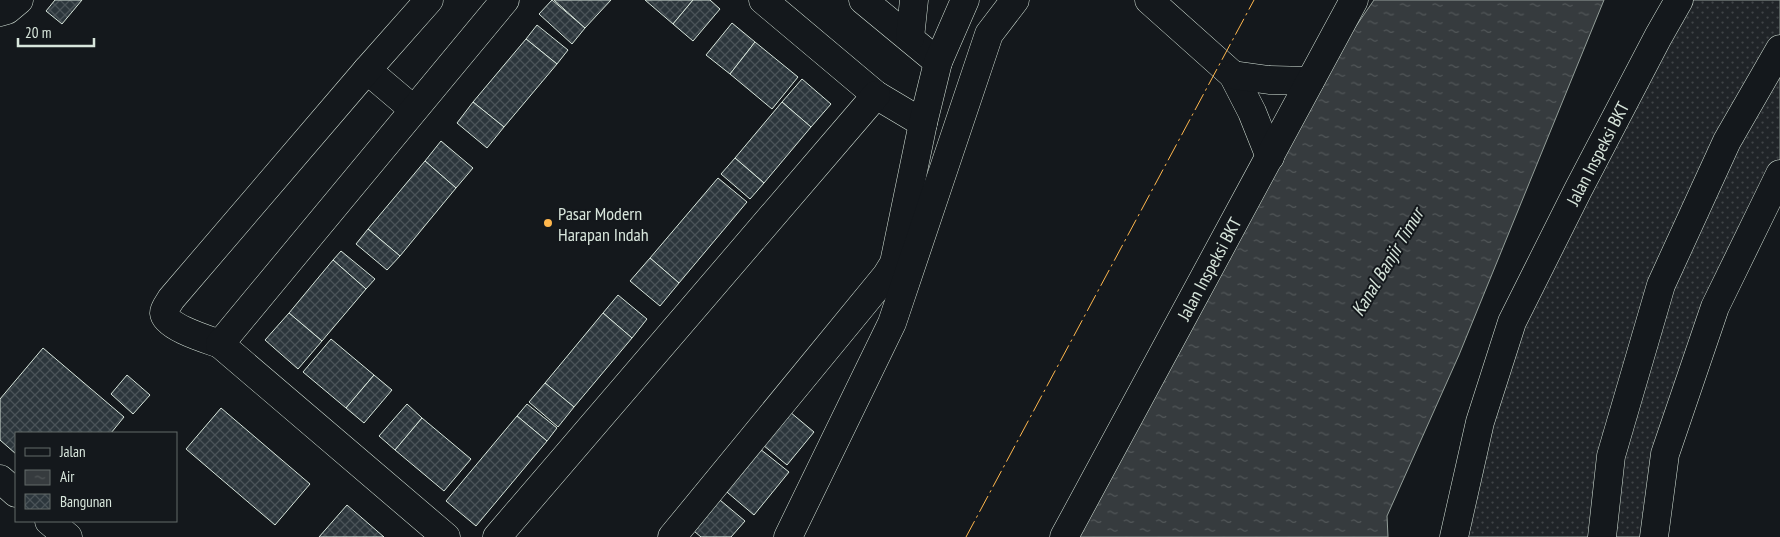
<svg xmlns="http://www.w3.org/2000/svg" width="1780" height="537" viewBox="0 0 1780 537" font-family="'PT Sans Narrow',sans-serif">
<defs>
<pattern id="grass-dots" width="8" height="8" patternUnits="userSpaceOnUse" patternTransform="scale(1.25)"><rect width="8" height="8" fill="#202428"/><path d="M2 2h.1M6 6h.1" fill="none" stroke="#404447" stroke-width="1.8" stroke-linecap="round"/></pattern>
<pattern id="water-ripples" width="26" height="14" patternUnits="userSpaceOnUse" patternTransform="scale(1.25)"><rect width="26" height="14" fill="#363b3e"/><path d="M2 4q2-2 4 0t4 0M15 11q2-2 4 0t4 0" fill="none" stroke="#525759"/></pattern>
<pattern id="building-cross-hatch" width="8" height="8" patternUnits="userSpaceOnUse" patternTransform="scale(1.25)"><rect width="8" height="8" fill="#2c363c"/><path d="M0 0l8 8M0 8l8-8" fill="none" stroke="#4a5358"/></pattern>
</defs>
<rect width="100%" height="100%" fill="#14181c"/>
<!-- grass -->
<polygon fill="url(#grass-dots)" stroke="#939e99" points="1684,0 1780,0 1780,174 1715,307 1654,537 1454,537 1512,322"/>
<!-- water -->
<polygon fill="url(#water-ripples)" stroke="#939e99" points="1374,0 1604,0 1459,355 1387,516 1388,537 1073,537 1309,94"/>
<!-- building -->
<g fill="url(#building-cross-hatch)" stroke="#d8e6dc">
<polygon points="55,0 82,0 62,24 46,11"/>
<polygon points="552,0 585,28 572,44 539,14"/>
<polygon points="554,0 611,0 585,28"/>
<polygon points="645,0 693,0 673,24"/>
<polygon points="693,0 710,0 720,9 693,41 673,24"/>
<polygon points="732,23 755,42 730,74 706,55"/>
<polygon points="537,25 568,50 557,64 526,39"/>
<polygon points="526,39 557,64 504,127 473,102"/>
<polygon points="755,42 798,77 772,109 730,74"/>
<polygon points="802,79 831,104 811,127 782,102"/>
<polygon points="473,102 504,127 487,148 457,123"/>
<polygon points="782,102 811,127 764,183 735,158"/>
<polygon points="441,141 473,168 456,188 425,161"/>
<polygon points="735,158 764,183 750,199 721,174"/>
<polygon points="425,161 456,188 400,256 368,229"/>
<polygon points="718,178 747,202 679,283 650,258"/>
<polygon points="368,229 400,256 387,270 356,244"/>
<polygon points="341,251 375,279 366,289 333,260"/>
<polygon points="650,258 679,283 660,306 630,281"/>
<polygon points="333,260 366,289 322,341 289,313"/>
<polygon points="618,295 647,319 632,338 603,313"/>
<polygon points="289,313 322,341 298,369 265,340"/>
<polygon points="603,313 632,338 574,407 545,383"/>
<polygon points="331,339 374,375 346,408 303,372"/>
<polygon points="43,348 124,417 111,433 16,433 16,454 0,440 0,399"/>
<polygon points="127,375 150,395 133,414 111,394"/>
<polygon points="374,375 392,390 364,423 346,408"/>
<polygon points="545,383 574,407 558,427 529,402"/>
<polygon points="407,404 422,418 395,450 379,436"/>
<polygon points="527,404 557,428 547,441 517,416"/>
<polygon points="784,407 814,432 787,465 757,440"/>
<polygon points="221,408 310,484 275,525 186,449"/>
<polygon points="517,416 547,441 476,526 446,501"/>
<polygon points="422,418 471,459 444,491 395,450"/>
<polygon points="755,445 789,472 754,515 721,487"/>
<polygon points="714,495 745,521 731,537 701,537 688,526"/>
<polygon points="347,505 384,537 319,537"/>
</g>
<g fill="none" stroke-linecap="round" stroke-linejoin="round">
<defs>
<g id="minor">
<polyline points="763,0 876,95 923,123"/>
<polyline points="863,0 938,62"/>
<polyline points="1149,0 1233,75 1252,112 1270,157"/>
<polyline points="0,12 7,10 19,0"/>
<polyline points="910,38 914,0"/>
<polyline points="367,70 413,109"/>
<polyline points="1233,75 1269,80 1310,81"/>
<path d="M220 344C209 340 165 327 164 313 164 308 169 303 171 299L367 70 429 0"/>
<polyline points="0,479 16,493"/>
<polyline points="49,521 68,537"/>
<polyline points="446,537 220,344 505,0"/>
<polyline points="497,537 876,95"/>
<polyline points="672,537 886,276 894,263 923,123 938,62 965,0"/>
<polyline points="788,537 892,323 989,34 1015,0"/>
<path id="s1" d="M1064 537 1354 0"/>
<path id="s2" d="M1454 537 1480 422 1512 322 1578 190 1658 37 1679 0"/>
<polyline points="1602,537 1611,456 1661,285 1727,141 1780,49"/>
<polyline points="1654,537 1665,454 1715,307 1780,174"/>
</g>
</defs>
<!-- minor casing -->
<use href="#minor" stroke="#d8e6dc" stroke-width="29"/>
<!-- minor -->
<use href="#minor" stroke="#14181c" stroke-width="28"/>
<!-- power -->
<polyline stroke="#ffb74d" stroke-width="1" stroke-dasharray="18 4 2.5 4" stroke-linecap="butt" points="966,537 1254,0"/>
</g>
<!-- markers -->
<circle fill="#ffb74d" stroke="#14181c" stroke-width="2" cx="548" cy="223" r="5"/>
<g text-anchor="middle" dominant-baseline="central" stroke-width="4" stroke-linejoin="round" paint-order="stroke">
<!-- street labels -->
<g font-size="18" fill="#d8e6dc" stroke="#14181c">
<text stroke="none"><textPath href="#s2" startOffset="412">Jalan Inspeksi BKT</textPath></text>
<text stroke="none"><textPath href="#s1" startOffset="305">Jalan Inspeksi BKT</textPath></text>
</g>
<!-- poi labels -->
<g font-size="18" fill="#d8e6dc" stroke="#14181c" text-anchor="start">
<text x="558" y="213">Pasar Modern<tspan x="558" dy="21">Harapan Indah</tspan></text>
</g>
<!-- water labels -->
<g font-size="19" font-style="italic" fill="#d8e6dc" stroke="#14181c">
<text transform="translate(1387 262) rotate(-59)">Kanal Banjir Timur</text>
</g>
</g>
<!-- legend -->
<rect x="15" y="432" width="162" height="90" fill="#14181c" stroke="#626a69"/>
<rect x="25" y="448" width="25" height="8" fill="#14181c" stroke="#626a69"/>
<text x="60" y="457" font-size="15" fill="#d8e6dc">Jalan</text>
<rect x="25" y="470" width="25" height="15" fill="url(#water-ripples)" stroke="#626a69"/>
<text x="60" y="482" font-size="15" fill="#d8e6dc">Air</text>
<rect x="25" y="494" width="25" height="15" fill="url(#building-cross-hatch)" stroke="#626a69"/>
<text x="60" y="507" font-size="15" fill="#d8e6dc">Bangunan</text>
<!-- scale -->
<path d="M18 38v8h76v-8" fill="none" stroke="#d8e6dc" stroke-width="2.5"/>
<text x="25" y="38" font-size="15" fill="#d8e6dc" stroke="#14181c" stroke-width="4" paint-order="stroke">20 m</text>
</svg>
